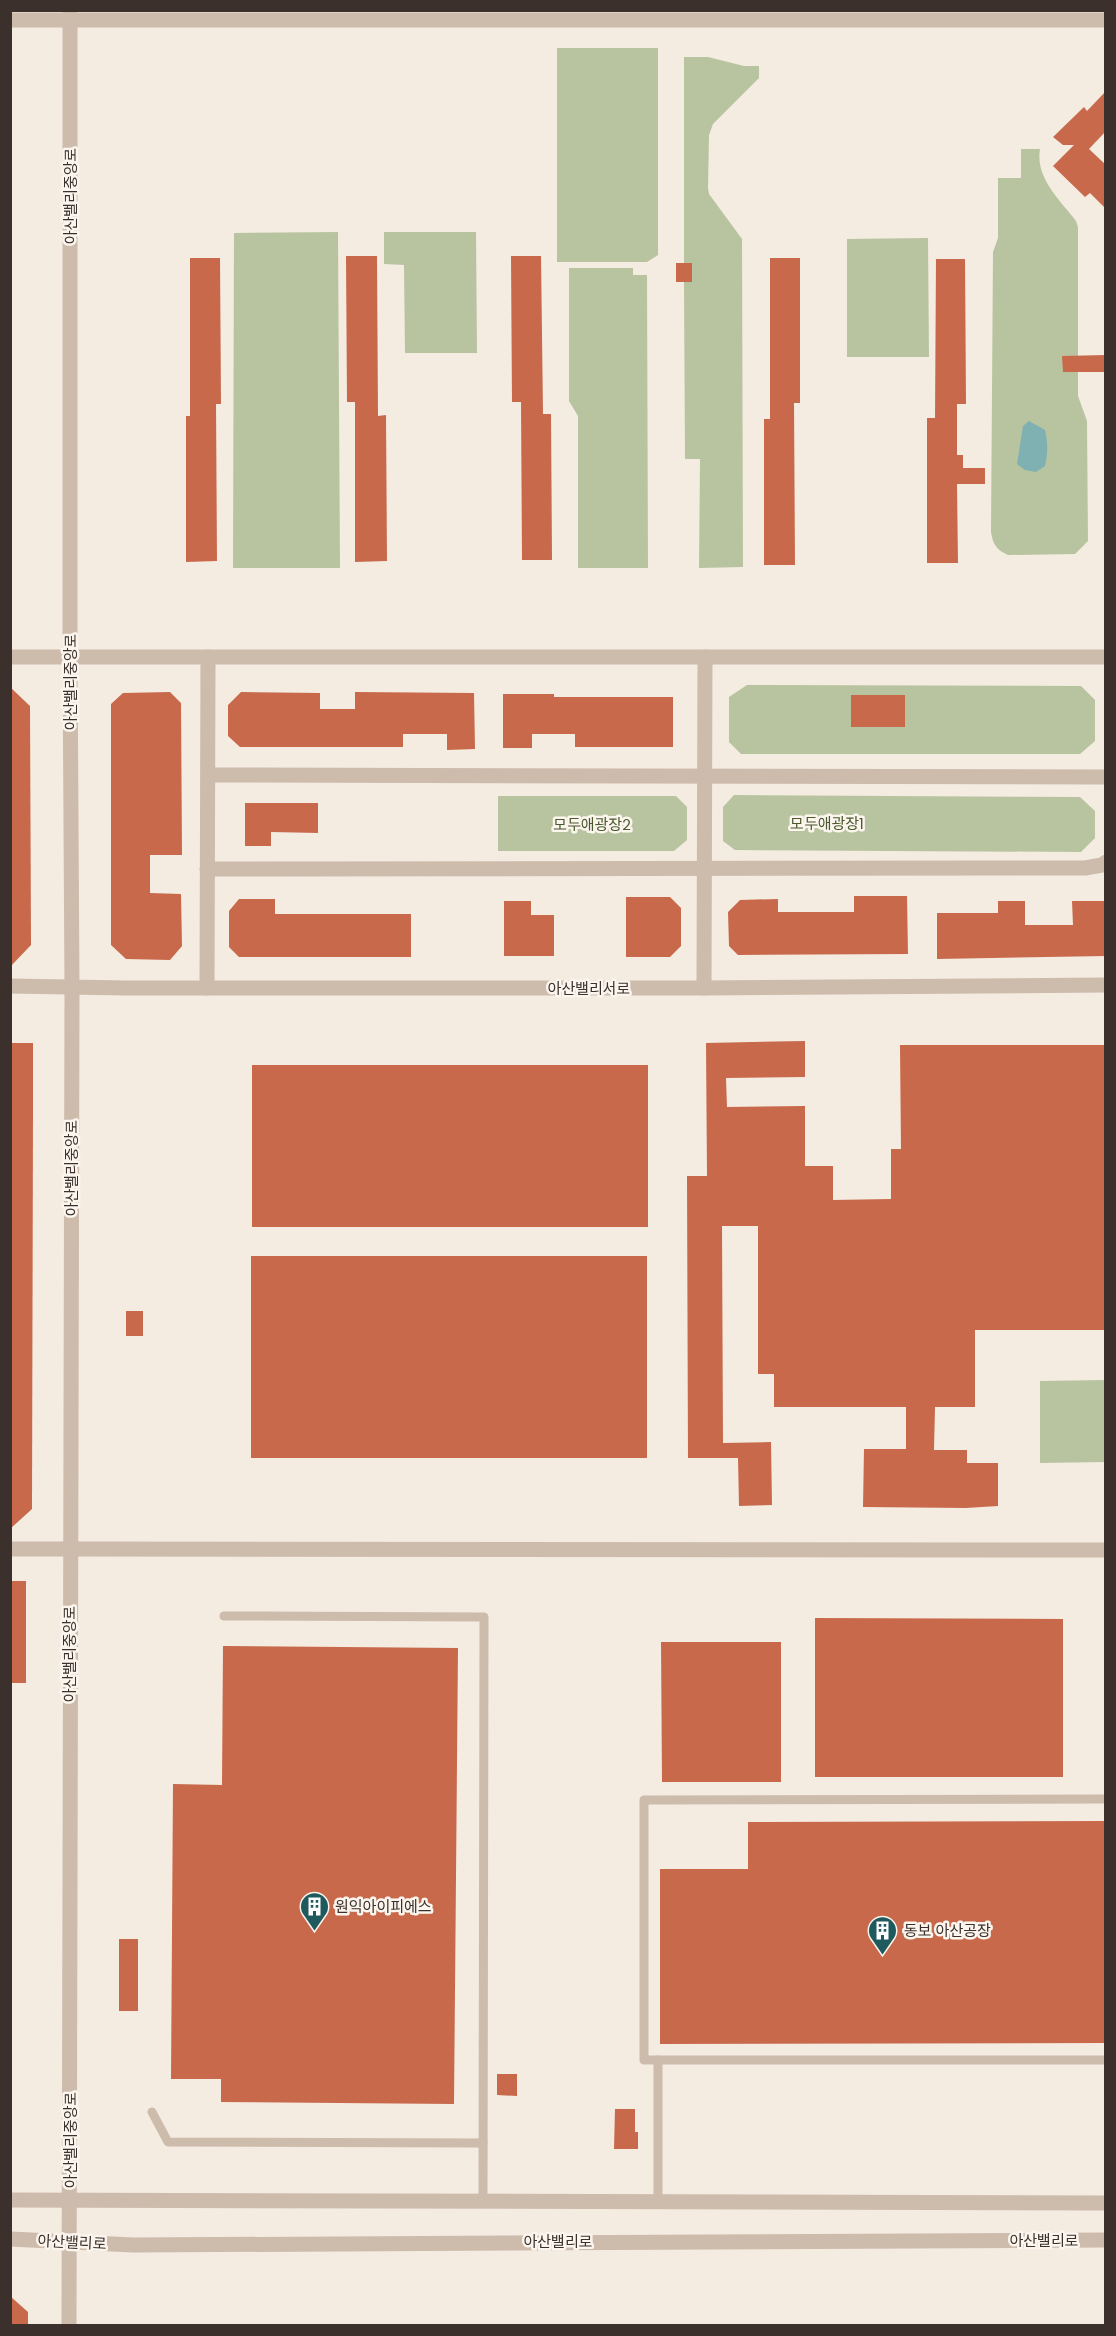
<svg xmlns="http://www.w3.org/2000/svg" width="1116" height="2336" viewBox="0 0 1116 2336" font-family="Poppins,'Noto Sans KR',sans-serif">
<rect width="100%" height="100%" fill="#f4ebe1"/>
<!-- green -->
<g fill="#b8c4a0">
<polygon points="557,48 658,48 658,255 647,262 557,262"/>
<polygon points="684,57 708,57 744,66 759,66 759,78 713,124 709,135 708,188 709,194 742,239 743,567 699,568 700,459 685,459 684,282 692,282 692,263 684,263"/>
<path d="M1021 149H1040C1035 178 1060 200 1076 221L1078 227V396L1087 421 1088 541 1075 554 1008 555C997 550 993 545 991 532L993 252 998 238V178H1021Z"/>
<polygon points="338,232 340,568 233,568 234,233"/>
<polygon points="384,232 476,232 477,353 405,353 404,265 384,264"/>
<polygon points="928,238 929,357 847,357 847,239"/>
<polygon points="569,268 633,268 633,275 647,275 648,568 578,568 578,416 569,401"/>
<polygon points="747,685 1081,686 1095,700 1095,741 1080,754 741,754 729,742 729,697"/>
<polygon points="734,795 1080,797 1095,811 1095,838 1081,852 735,850 723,841 723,807"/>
<polygon points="498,796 676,796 687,807 687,840 674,851 498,851"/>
<polygon points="1105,1380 1105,1462 1040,1463 1040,1381"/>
</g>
<!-- water -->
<path fill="#7fb0b2" d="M1029 421 1045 430C1048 443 1048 453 1045 466L1036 472 1025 470 1017 464 1023 426Z"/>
<!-- building -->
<g fill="#c8694b">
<polygon points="1106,91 1106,131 1089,149 1106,165 1106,209 1090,193 1085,197 1053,166 1074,145 1063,145 1053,137 1084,107 1087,111"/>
<polygon points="346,256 377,256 378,416 386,415 387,561 355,562 355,402 347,402"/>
<polygon points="511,256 541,256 543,414 551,414 552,560 522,560 521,402 512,402"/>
<polygon points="190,258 220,258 221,404 216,404 217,561 186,562 186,416 190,416"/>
<polygon points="770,258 800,258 800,403 794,403 795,565 764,565 764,419 770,419"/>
<polygon points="936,259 965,259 966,404 957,404 957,455 963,455 963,468 985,468 985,484 957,484 958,563 927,563 927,418 935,418"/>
<rect x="676" y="263" width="16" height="19"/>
<polygon points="1106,355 1106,372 1063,372 1062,356"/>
<polygon points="10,687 30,706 31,945 10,967"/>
<polygon points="170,692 181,703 182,855 150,855 150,893 181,894 182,946 170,960 126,959 111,945 111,704 123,693"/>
<polygon points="241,692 320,693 320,709 355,709 355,692 474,693 475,749 447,750 447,734 403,734 403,747 240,747 228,736 228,705"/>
<polygon points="503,694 554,694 554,697 673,697 673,747 575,747 575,734 532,734 532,748 503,748"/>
<rect x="851" y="695" width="54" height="32"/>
<polygon points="245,803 318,803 318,833 271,832 271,846 245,846"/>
<polygon points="854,896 907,896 908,954 738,955 729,946 728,912 740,900 778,899 778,912 854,912"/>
<polygon points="626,897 670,897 681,908 681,946 670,957 626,957"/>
<polygon points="239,899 275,899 275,914 411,914 411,957 239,957 229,947 229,911"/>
<polygon points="504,901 531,901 531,915 554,915 554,956 504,956"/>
<polygon points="998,901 1025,901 1025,925 1073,925 1072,901 1106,901 1106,956 937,959 937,913 998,913"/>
<polygon points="805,1041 805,1077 726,1078 727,1107 805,1106 805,1166 833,1166 833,1200 891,1199 891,1149 901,1149 900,1045 1106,1045 1106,1330 975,1330 975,1407 935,1407 934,1450 967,1450 967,1463 998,1463 998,1506 966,1508 863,1507 864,1449 906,1449 906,1407 774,1407 774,1374 758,1374 758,1226 722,1226 723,1443 771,1442 772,1505 739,1506 738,1458 688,1458 687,1176 707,1176 706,1043"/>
<polygon points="10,1043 33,1043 33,1110 32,1509 10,1529"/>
<rect x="252" y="1065" width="396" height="162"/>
<rect x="251" y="1256" width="396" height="202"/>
<rect x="126" y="1311" width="17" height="25"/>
<rect x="10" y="1581" width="16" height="102"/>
<polygon points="815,1618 1063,1619 1063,1777 815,1777"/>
<polygon points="661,1642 781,1642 781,1782 662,1782"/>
<polygon points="223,1646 458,1648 454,2104 221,2102 221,2079 171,2079 173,1784 222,1785"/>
<polygon points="1106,1821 1106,2043 660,2044 660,1869 748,1869 748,1822"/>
<rect x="119" y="1939" width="19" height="72"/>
<polygon points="497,2074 517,2074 517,2096 497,2095"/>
<polygon points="615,2109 635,2109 635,2132 638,2132 638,2149 614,2149"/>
<polygon points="10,2296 28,2312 28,2325 10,2325"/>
</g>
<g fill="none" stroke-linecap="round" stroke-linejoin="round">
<!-- service -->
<g stroke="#cdbbac" stroke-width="9">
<polyline points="224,1616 484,1617 483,2201"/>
<polyline points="1106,1799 644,1800 644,2060 1106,2060"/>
<polyline points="658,2060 658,2202"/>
<polyline points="152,2112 168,2142 483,2143"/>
</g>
<!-- minor -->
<g stroke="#cdbbac" stroke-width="15">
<polyline points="10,20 1106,20"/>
<polyline points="208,775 1106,777"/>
<polyline points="207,869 1085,868 1102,865 1106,862"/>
<polyline points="10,986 126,988 704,988 1106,985"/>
<polyline points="207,988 208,657"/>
<polyline points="704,988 705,657"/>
<polyline points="10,1549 69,1549"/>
</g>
<!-- tertiary -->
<g stroke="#cdbbac" stroke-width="15">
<polyline points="10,657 1106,657"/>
<polyline points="69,1549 1106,1550"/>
<polyline points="10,2200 1106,2203"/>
<polyline points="10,2239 133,2245 1106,2240"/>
<polyline points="69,2326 72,987 70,657 70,10"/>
</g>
</g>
<!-- icons -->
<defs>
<symbol id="building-pin" viewBox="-11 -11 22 30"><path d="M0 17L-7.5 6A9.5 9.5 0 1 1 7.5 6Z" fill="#1f5a5e" stroke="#fbf5ee"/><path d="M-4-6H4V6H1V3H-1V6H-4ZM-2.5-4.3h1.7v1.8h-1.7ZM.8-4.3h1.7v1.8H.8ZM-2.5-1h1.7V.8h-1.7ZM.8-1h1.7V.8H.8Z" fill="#fff"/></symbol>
</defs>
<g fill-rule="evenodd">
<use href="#building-pin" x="298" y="1890" width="33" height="45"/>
<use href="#building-pin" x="866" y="1914" width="33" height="45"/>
</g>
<g text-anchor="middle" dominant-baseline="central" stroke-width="5" stroke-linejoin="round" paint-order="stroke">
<!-- street labels -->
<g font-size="15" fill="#3b302b" stroke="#fbf5ee">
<text transform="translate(70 196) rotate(-90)">아산밸리중앙로</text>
<text transform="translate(70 682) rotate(-90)">아산밸리중앙로</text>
<text x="589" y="988">아산밸리서로</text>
<text transform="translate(71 1168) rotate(-90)">아산밸리중앙로</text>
<text transform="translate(69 1654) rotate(-90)">아산밸리중앙로</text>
<text transform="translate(70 2140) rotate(-90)">아산밸리중앙로</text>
<text x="1044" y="2240">아산밸리로</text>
<text x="558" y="2241">아산밸리로</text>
<text transform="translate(72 2242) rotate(3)">아산밸리로</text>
</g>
<!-- park labels -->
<g font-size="15" fill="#4a5a2e" stroke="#fbf5ee">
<text x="827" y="823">모두애광장1</text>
<text x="592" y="824">모두애광장2</text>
</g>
<!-- poi labels -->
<g font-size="15" fill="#3b302b" stroke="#fbf5ee" text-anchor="start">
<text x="335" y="1906">원익아이피에스</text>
<text x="904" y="1930">동보 아산공장</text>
</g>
</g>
<!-- border -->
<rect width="1116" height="2336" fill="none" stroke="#3b302b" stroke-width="24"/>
</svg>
